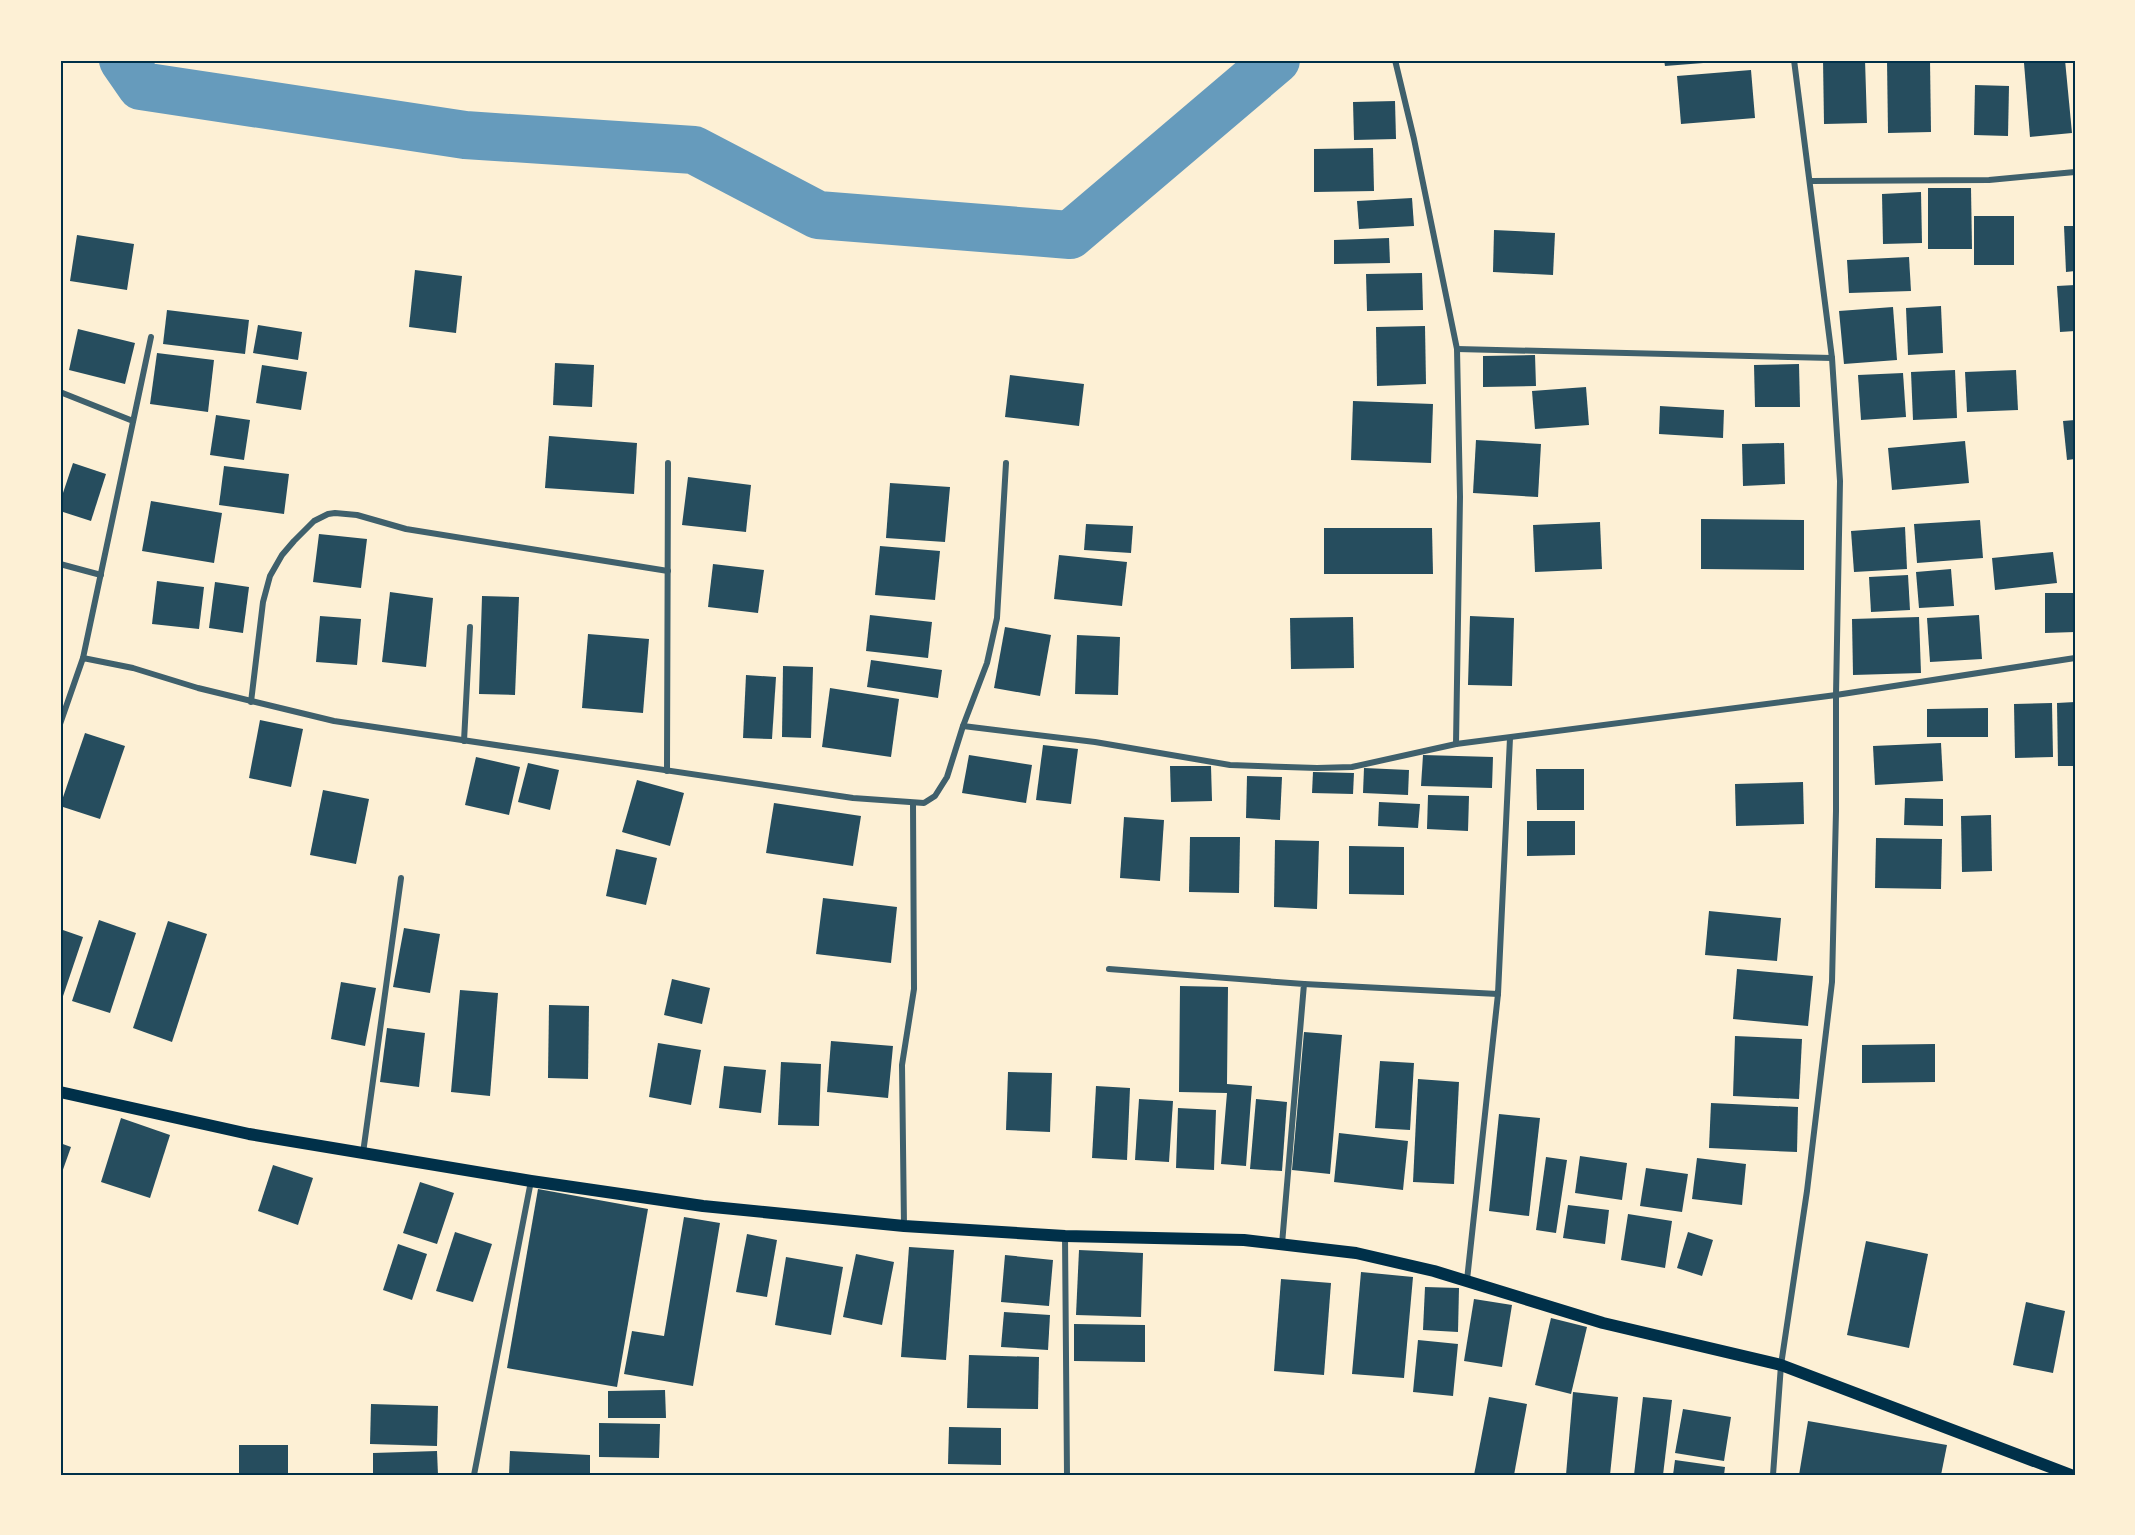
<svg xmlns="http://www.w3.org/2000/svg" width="2135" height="1535" viewBox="0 0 2135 1535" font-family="'PT Serif',serif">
<rect width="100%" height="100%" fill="#fdf0d5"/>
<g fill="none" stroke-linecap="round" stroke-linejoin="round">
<!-- river -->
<polyline stroke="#669bbc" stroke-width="48" points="123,60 141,86 465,135 694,150 818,215 1070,235 1276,60"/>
</g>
<!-- building -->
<g fill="#264d5e">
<polygon points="1664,60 1716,60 1716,62 1665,66"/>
<polygon points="1823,60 1865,60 1867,123 1824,124"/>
<polygon points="1887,60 1930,60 1931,132 1888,133"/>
<polygon points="2065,60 2072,133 2030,137 2024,63"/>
<polygon points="1751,70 1755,118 1681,124 1677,76"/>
<polygon points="1975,85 2009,86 2008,136 1974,135"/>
<polygon points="1395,101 1396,139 1354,140 1353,102"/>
<polygon points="1373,148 1374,191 1314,192 1314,149"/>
<polygon points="1928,188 1971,188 1972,249 1928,249"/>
<polygon points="1921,192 1922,243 1883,244 1882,194"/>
<polygon points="1412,198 1414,226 1359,229 1357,201"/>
<rect x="1974" y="216" width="40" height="49"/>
<polygon points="2064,226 2075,226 2075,271 2066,272"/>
<polygon points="1494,230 1555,233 1553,275 1493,272"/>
<polygon points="77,235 134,244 127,290 70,281"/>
<polygon points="1389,238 1390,263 1334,264 1334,240"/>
<polygon points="1909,257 1911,291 1849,293 1847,260"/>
<polygon points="415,270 462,276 456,333 409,327"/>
<polygon points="1422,273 1423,310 1367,311 1366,274"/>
<polygon points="2075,285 2075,331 2060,332 2057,286"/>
<polygon points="1941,306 1943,353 1908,355 1906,308"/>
<polygon points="1893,307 1897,360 1844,364 1839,311"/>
<polygon points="167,310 249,320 245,354 163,344"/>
<polygon points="258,325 302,332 298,360 253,353"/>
<polygon points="1425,326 1426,384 1377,386 1376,327"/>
<polygon points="78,329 135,343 125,384 69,370"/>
<polygon points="157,353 214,360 208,412 150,404"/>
<polygon points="1535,355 1536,386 1483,387 1483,356"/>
<polygon points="555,363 594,365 592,407 553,405"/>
<polygon points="1799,364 1800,407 1755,407 1754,365"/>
<polygon points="262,365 307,372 301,410 256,403"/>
<polygon points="1955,370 1957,418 1913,420 1911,372"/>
<polygon points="2016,370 2018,410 1967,412 1965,372"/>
<polygon points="1903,373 1906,417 1861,420 1858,375"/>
<polygon points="1010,375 1084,384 1079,426 1005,417"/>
<polygon points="1586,387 1589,425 1535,429 1532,391"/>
<polygon points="1353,401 1433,404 1431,463 1351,460"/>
<polygon points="1660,406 1724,410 1723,438 1659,434"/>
<polygon points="216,415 250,420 244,460 210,455"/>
<polygon points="2075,420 2075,459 2067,460 2063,421"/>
<polygon points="549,436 637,443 634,494 545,488"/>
<polygon points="1476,440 1541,444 1538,497 1473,493"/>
<polygon points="1965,441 1969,483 1892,490 1888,448"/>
<polygon points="1784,443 1785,484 1743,486 1742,444"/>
<polygon points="73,463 106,474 91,521 60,511 60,502"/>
<polygon points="224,466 289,474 284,514 219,505"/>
<polygon points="688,477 751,485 746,532 682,525"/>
<polygon points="890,483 950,487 945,542 886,538"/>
<polygon points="151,501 222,513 214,563 142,551"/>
<polygon points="1701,519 1804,520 1804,570 1701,569"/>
<polygon points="1980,520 1983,558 1917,563 1914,524"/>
<polygon points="1600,522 1602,569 1535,572 1533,525"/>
<polygon points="1086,524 1133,526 1131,553 1084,550"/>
<polygon points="1905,527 1907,569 1854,572 1851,531"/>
<polygon points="1324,528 1432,528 1433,574 1324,574"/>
<polygon points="319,534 367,539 361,588 313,582"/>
<polygon points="880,546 940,551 935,600 875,595"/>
<polygon points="2053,552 2057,583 1995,590 1992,558"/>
<polygon points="1059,555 1127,562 1122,606 1054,599"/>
<polygon points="713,564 764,570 758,613 708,607"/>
<polygon points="1951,569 1954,606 1919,608 1916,572"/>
<polygon points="1908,575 1910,610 1871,612 1869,577"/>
<polygon points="157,581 204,587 199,629 152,624"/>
<polygon points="215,582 249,587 243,633 209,628"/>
<polygon points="390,592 433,598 426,667 382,662"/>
<polygon points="2045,593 2075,593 2075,632 2045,633"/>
<polygon points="482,596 519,597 515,695 479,694"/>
<polygon points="870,615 932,622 928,658 866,651"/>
<polygon points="1979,615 1982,659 1930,662 1927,618"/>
<polygon points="320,616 361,619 357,665 316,662"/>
<polygon points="1470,616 1514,618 1512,686 1468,685"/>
<polygon points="1353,617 1354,668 1291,669 1290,618"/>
<polygon points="1919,617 1921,673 1853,675 1852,619"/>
<polygon points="1005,627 1051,635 1040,696 994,688"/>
<polygon points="588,634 649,639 643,713 582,708"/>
<polygon points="1077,635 1120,637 1118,695 1075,694"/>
<polygon points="871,660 942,670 938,698 867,687"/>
<polygon points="783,666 813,667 811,738 782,737"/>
<polygon points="746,675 776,677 772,739 743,738"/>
<polygon points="830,688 899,699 891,757 822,747"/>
<polygon points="2075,702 2075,766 2058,766 2057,703"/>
<polygon points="2052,703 2053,757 2015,758 2014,704"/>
<polygon points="1988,708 1988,737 1927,737 1927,709"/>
<polygon points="260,720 303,729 291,787 249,778"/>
<polygon points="85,733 125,746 100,819 60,806"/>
<polygon points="1941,743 1943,781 1875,785 1873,746"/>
<polygon points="1043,745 1078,749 1071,804 1036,800"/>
<polygon points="969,755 1032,765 1026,803 962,793"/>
<polygon points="1423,755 1493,757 1492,788 1421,786"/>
<polygon points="476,757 520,767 509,815 465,805"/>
<polygon points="528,763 559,770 550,810 518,802"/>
<polygon points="1170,766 1211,766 1212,801 1171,802"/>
<polygon points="1364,768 1409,770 1408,795 1363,793"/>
<polygon points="1536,769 1584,769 1584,810 1537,810"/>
<polygon points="1313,772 1354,773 1353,794 1312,793"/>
<polygon points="1247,776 1282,777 1280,820 1246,818"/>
<polygon points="637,780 684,793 670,846 622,832"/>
<polygon points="1803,782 1804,824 1736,826 1735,784"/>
<polygon points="323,790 369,799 356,864 310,855"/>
<polygon points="1428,795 1469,796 1468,831 1427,829"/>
<polygon points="1905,798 1943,799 1943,826 1904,825"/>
<polygon points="1379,802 1420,804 1418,828 1378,826"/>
<polygon points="774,803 861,816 853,866 766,853"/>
<polygon points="1991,815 1992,871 1962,872 1961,816"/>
<polygon points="1124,817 1164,820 1160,881 1120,878"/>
<polygon points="1527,821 1575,821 1575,855 1527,856"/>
<polygon points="1190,837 1240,837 1239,893 1189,892"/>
<polygon points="1876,838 1942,839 1941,889 1875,888"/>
<polygon points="1275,840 1319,841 1317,909 1274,907"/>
<polygon points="1349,846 1404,847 1404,895 1349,894"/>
<polygon points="616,849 657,858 646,905 606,896"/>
<polygon points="823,898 897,907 891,963 816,954"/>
<polygon points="1709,911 1781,918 1777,961 1705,955"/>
<polygon points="99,920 136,933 110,1013 72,1001"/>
<polygon points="168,921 207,934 172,1042 133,1028"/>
<polygon points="404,928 440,934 430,993 393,987"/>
<polygon points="60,929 83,937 60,1005"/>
<polygon points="1737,969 1813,976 1808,1026 1733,1019"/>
<polygon points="672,979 710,988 702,1024 664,1015"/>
<polygon points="341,982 376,988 365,1046 331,1039"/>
<polygon points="1180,986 1228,987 1227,1084 1252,1086 1246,1166 1221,1164 1227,1093 1179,1092"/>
<polygon points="460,990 498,993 490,1096 451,1092"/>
<polygon points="549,1005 589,1006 588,1079 548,1078"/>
<polygon points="387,1028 425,1033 419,1087 380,1082"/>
<polygon points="1304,1032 1342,1035 1330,1174 1292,1170"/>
<polygon points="1735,1036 1802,1039 1799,1099 1733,1096"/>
<polygon points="831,1041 893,1046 888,1098 827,1092"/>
<polygon points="658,1043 701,1050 691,1105 649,1097"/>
<polygon points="1935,1044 1935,1082 1862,1083 1862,1045"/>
<polygon points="1380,1061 1414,1063 1410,1130 1375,1128"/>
<polygon points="781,1062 821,1064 819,1126 778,1125"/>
<polygon points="724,1066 766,1070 761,1113 719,1108"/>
<polygon points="1008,1072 1052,1073 1050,1132 1006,1130"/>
<polygon points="1418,1079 1459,1082 1454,1184 1413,1182"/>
<polygon points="1096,1086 1130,1088 1127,1160 1092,1158"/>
<polygon points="1139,1099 1173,1101 1169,1162 1135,1160"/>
<polygon points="1256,1099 1287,1102 1282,1171 1250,1169"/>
<polygon points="1711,1103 1798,1107 1797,1152 1709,1148"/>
<polygon points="1178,1108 1216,1110 1214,1170 1176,1168"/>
<polygon points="1499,1114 1540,1118 1529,1216 1489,1211"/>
<polygon points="121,1118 170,1135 150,1198 101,1182"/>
<polygon points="1339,1133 1408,1141 1403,1190 1334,1182"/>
<polygon points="60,1143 71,1147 60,1178"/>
<polygon points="1580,1156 1627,1163 1622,1200 1575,1193"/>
<polygon points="1546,1157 1567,1160 1556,1233 1536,1230"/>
<polygon points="1697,1158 1746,1164 1742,1205 1692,1199"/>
<polygon points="273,1165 313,1178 298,1225 258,1211"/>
<polygon points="1646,1168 1688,1174 1682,1212 1640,1206"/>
<polygon points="420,1182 454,1193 437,1244 403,1233"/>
<polygon points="538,1189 648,1209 617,1387 507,1368"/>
<polygon points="1568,1205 1609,1210 1605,1244 1563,1238"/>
<polygon points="1628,1214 1672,1221 1665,1268 1621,1260"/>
<polygon points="684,1217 720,1223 693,1386 624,1374 632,1331 664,1336"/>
<polygon points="455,1232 492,1244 473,1302 436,1291"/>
<polygon points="1688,1232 1713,1240 1702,1276 1677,1268"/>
<polygon points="747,1234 777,1240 767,1297 736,1292"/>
<polygon points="1866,1241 1928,1254 1909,1348 1847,1335"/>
<polygon points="398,1244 427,1254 412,1300 383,1290"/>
<polygon points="909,1247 954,1250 946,1360 901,1357"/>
<polygon points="1079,1250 1143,1253 1141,1317 1076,1315"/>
<polygon points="856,1254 894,1262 882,1325 843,1317"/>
<polygon points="1005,1255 1053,1260 1049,1306 1001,1302"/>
<polygon points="786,1257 843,1267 831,1335 775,1325"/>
<polygon points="1361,1272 1413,1277 1404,1378 1352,1374"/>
<polygon points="1281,1279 1331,1283 1324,1375 1274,1371"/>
<polygon points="1425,1287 1459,1288 1458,1332 1423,1330"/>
<polygon points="1474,1299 1512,1305 1502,1367 1464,1361"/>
<polygon points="2026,1302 2065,1311 2053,1373 2013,1365"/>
<polygon points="1004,1312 1050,1315 1048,1350 1001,1347"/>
<polygon points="1551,1318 1587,1327 1571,1394 1535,1385"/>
<polygon points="1074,1324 1145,1325 1145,1362 1074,1361"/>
<polygon points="1418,1340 1458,1344 1453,1396 1413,1392"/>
<polygon points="969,1355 1039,1357 1038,1409 967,1408"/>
<polygon points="665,1390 666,1418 608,1418 608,1391"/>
<polygon points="1573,1392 1618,1397 1610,1475 1566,1475"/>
<polygon points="1489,1397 1527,1404 1514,1475 1474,1475"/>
<polygon points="1643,1397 1672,1400 1663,1475 1634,1475"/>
<polygon points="371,1404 438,1406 437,1446 370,1444"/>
<polygon points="1683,1409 1731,1417 1724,1461 1675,1453"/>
<polygon points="1808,1421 1947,1445 1941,1475 1799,1475"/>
<polygon points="599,1423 660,1424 659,1458 599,1457"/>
<polygon points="949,1427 1001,1428 1001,1465 948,1464"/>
<rect x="239" y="1445" width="49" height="30"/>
<polygon points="437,1451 438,1475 373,1475 373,1453"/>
<polygon points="510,1451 590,1455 590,1475 509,1475"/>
<polygon points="1675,1460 1725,1467 1724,1475 1673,1475"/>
</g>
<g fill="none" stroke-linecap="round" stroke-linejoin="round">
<!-- minor -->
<g stroke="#3f606c" stroke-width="6">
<polyline points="1395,60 1414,139 1457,349 1460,497 1456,744"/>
<polyline points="1811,181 1989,180 2075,172"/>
<polyline points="1457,349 1832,358"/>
<polyline points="60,392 133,421"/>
<polyline points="60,564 101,575"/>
<polyline points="83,658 151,337"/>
<polyline points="251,702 263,602 270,576 282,555 294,541 314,521 328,514 335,513 357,515 406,529 668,571"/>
<polyline points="60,724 83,658 133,668 198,688 334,721 853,798 924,803 935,796 947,777 963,726 987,663 997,618 1006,463"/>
<polyline points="963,726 1095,742 1230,765 1317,768 1352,767 1456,744 1836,695 2075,658"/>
<polyline points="464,741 470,627"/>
<polyline points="667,771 668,463"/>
<polyline points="1109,969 1304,984 1282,1244"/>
<polyline points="1304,984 1498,994 1510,738"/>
<polyline points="363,1153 401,878"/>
<polyline points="904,1226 902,1065 914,989 913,803"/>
<polyline points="1065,1236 1067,1475"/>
<polyline points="1467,1280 1498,994"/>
<polyline points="474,1475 531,1181"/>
<polyline points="1773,1475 1781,1365 1807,1191 1832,982 1836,811 1836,695 1840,481 1832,358 1794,60"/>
</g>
<!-- secondary -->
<polyline stroke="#003049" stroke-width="12" points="60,1092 249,1134 531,1181 703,1206 904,1226 1065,1236 1244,1240 1356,1253 1434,1271 1603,1323 1781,1365 2071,1475"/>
</g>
<!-- border -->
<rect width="2135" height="1535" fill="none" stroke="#fdf0d5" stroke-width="123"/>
<rect x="62" y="62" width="2012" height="1412" fill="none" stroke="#003049" stroke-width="2"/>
</svg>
